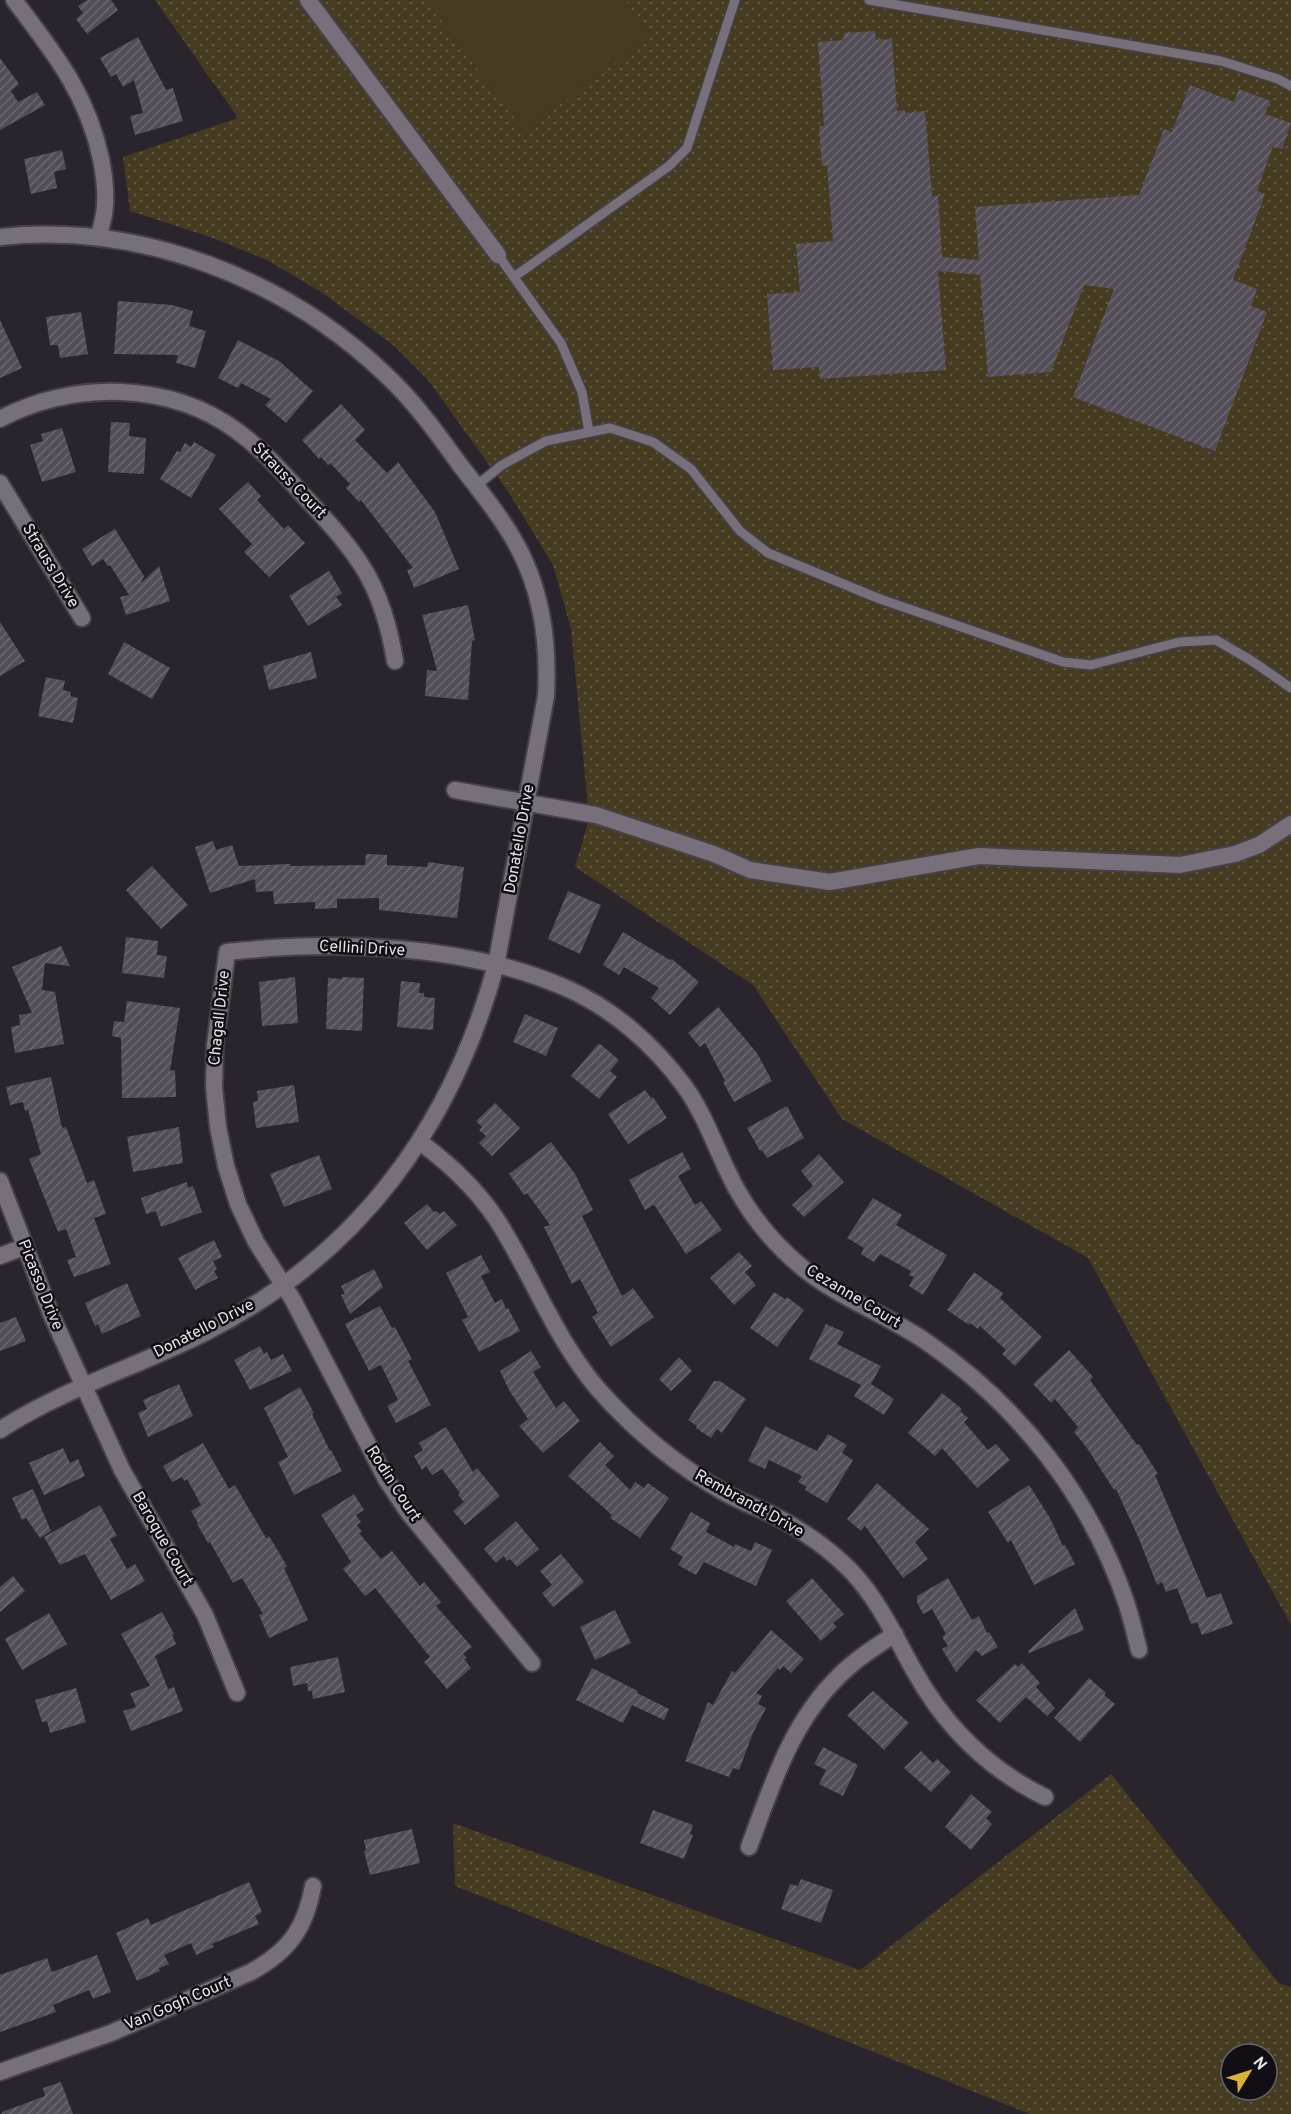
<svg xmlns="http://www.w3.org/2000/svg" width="1291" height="2114" viewBox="0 0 1291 2114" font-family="Overpass,sans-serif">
<defs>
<pattern id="grass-dots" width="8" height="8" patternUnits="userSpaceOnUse" patternTransform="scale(1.5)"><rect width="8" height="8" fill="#443b21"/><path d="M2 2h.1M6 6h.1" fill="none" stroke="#5f5741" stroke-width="1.8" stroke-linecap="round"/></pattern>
<pattern id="building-hatch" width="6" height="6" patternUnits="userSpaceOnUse" patternTransform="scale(1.5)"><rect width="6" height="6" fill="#544e58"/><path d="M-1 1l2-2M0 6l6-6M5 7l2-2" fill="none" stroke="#6d6770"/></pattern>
</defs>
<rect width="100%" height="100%" fill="#2a242d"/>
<!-- grass -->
<g fill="url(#grass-dots)" fill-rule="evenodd">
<polygon points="155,0 1291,0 1291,1625 1088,1258 842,1119 753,985 575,867 589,819 571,629 553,565 509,493 428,380 393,345 321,292 267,260 210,237 130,211 123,157 238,118"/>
<path d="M1111 1774 1279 1983 1291 1987V2114H1030L455 1886 453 1823 860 1970ZM1231 2054H1267V2090H1231Z"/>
</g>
<!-- green -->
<polygon fill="#443b21" points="426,0 625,0 652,36 524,131"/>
<!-- building -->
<g fill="url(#building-hatch)">
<polygon points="87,0 111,0 118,10 87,34 76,19 83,13 78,6"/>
<polygon points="875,31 876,40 892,39 897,111 905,110 905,113 925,111 932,196 938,196 942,257 979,260 975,207 1139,195 1164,129 1172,132 1190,85 1234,102 1239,89 1270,101 1265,114 1291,123 1282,149 1273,146 1257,191 1265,194 1233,280 1257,289 1251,306 1267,312 1215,451 1073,397 1114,289 1084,285 1051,372 988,377 980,275 938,271 946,370 820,379 819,367 773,370 767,294 800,292 796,244 833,241 827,165 822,166 819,126 824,126 818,42 844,40 844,33"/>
<polygon points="138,37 166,90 173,88 183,121 135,135 130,116 143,113 134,80 123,87 116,74 111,77 100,58"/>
<polygon points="0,58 19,84 11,91 18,102 37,92 45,105 0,130"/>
<polygon points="62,150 66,169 54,172 57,188 31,194 24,159"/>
<polygon points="118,301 172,305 193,311 189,326 206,331 195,368 176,363 178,355 114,354"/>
<polygon points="81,312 88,354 60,358 58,345 50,345 46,317"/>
<polygon points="0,320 22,368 0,378"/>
<polygon points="238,340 279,361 313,391 286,423 265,405 271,399 241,383 238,388 218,378"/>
<polygon points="341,404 365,430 355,440 387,473 398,462 435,512 459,569 414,588 407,570 413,568 361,500 359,502 346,488 350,484 330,463 328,465 321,457 319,459 302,440"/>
<polygon points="111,422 130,423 129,436 146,438 144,474 108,472"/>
<polygon points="62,428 76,472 42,482 30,445 43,441 41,434"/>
<polygon points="194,442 216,455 191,498 160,479 177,451 180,452 185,443 191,447"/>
<polygon points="248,482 261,496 257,500 284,529 288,525 305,543 269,577 244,552 252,544 219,509"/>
<polygon points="115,529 144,576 141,583 159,566 170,601 126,615 120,597 129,595 110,565 108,566 103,559 92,566 82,549"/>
<polygon points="329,571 342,593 336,597 342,605 308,626 289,596"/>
<polygon points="468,605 475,640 472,641 468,700 425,696 427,670 437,671 422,615"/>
<polygon points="0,622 25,661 0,676"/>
<polygon points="124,642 170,668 152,699 108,674"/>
<polygon points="311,652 317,678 269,690 263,666"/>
<polygon points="46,677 65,681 63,690 71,692 70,696 78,698 73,723 38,716"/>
<polygon points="213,841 216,850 232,845 239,866 290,864 291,866 365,865 366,854 387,855 387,865 427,867 428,862 464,867 457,918 379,910 379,898 337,899 337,908 315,909 315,902 274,904 273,891 256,892 255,879 210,893 195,847"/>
<polygon points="152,866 188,905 161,929 126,890"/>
<polygon points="568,891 601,905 580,954 548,939"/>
<polygon points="623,932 670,960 672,959 699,982 670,1015 651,998 659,988 624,967 619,975 603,965"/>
<polygon points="126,937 158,941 157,955 167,956 164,978 122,973"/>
<polygon points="61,946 70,966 45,963 42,990 55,992 64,1044 15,1053 11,1027 20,1025 19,1015 32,1013 12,967"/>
<polygon points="295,977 298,1023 262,1026 259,982"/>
<polygon points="342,977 364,978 362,1031 326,1029 328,978 342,979"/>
<polygon points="401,981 420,983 419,993 424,993 424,997 435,998 433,1030 397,1027"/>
<polygon points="127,1001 180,1008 170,1071 175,1070 176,1097 122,1098 121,1038 112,1036 114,1021 124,1022"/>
<polygon points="718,1007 757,1053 772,1081 734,1102 723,1082 725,1081 705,1043 700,1047 688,1033"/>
<polygon points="525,1014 558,1028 546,1056 513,1042"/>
<polygon points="599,1043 619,1060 610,1071 617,1077 599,1099 571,1076"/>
<polygon points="51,1077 62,1128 66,1127 87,1183 94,1180 106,1214 94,1218 111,1264 74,1277 67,1260 76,1257 66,1229 58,1232 29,1159 41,1154 28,1110 25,1111 23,1102 10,1105 6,1087"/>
<polygon points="294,1085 299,1122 256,1128 253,1102 258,1101 257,1091"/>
<polygon points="645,1090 651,1098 653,1097 667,1118 628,1144 608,1114"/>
<polygon points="495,1103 520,1128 492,1156 479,1143 486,1136 479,1130 482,1127 476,1121"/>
<polygon points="787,1106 804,1138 767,1158 762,1150 760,1151 747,1128"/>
<polygon points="179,1127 183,1163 133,1172 127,1137"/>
<polygon points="551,1142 575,1174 593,1210 582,1216 622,1296 633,1288 654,1317 611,1347 592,1317 598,1313 580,1279 572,1284 544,1227 550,1225 527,1193 524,1195 509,1174"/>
<polygon points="682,1152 691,1169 678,1176 695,1205 701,1201 722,1230 686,1254 655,1206 653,1205 645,1210 629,1180"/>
<polygon points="819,1154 844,1182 804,1217 792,1205 813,1186 801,1171"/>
<polygon points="319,1155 332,1189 284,1207 270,1174"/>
<polygon points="187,1182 188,1188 193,1186 202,1212 161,1227 156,1211 146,1214 141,1198"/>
<polygon points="873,1198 902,1215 896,1225 947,1255 923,1295 909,1286 914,1277 909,1275 911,1271 880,1254 874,1262 861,1254 864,1248 847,1238"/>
<polygon points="427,1204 434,1212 436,1211 440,1214 444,1211 457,1225 427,1250 404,1223"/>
<polygon points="214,1240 222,1257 213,1261 217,1269 214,1271 218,1278 195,1290 178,1258"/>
<polygon points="739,1252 752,1266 745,1272 756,1285 734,1305 710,1278"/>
<polygon points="481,1255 490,1272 481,1276 495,1303 502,1299 506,1309 508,1308 520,1331 479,1352 462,1320 468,1317 446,1273"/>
<polygon points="374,1269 383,1287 350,1314 341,1295 345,1294 341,1286"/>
<polygon points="974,1272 1003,1293 1000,1298 1042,1337 1015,1366 1002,1354 1006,1350 980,1326 978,1329 970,1323 969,1325 947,1310"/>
<polygon points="127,1283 141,1316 102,1334 98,1324 95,1326 85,1303"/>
<polygon points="774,1292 785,1299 787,1297 804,1310 777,1347 750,1328"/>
<polygon points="380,1306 392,1328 395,1327 412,1359 408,1361 431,1405 396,1423 387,1406 398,1400 381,1365 369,1371 345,1324"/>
<polygon points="16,1317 26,1341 0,1351 0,1323"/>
<polygon points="826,1324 844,1332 837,1344 881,1366 871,1384 894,1399 884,1415 854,1396 861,1385 809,1359"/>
<polygon points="260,1346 264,1354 267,1352 271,1360 283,1354 292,1371 250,1390 234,1360"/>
<polygon points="1069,1350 1093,1377 1090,1380 1137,1445 1139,1444 1158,1474 1155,1475 1207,1598 1221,1593 1233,1624 1202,1635 1197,1622 1191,1624 1177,1588 1166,1592 1162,1582 1157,1585 1139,1539 1116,1489 1114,1490 1087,1448 1074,1432 1078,1427 1055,1399 1051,1403 1033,1384"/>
<polygon points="531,1351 541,1367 533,1372 556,1408 564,1401 580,1421 543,1453 519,1426 528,1419 509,1390 500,1371"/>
<polygon points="679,1357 692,1371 671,1391 659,1379"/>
<polygon points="714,1381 720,1381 746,1399 722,1433 717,1429 711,1438 696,1428 697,1426 688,1420"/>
<polygon points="179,1384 193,1416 148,1437 138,1413 147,1409 143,1400"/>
<polygon points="300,1387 314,1413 312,1414 330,1451 331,1450 342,1471 294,1495 278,1462 288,1457 264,1408"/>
<polygon points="942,1393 962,1409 960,1411 968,1418 964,1422 988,1450 996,1444 1010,1460 977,1488 942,1448 935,1456 908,1433"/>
<polygon points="765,1426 817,1451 828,1434 847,1445 842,1453 853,1460 827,1503 805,1490 807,1487 798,1482 802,1476 769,1460 765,1469 748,1461"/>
<polygon points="446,1427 473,1472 477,1468 500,1496 465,1525 453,1511 464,1502 458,1495 460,1493 442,1469 432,1475 426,1466 422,1470 414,1456 423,1450 419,1443"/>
<polygon points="600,1442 614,1456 605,1465 630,1490 635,1482 644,1488 648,1483 669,1498 640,1538 610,1518 612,1515 568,1476"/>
<polygon points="203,1443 229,1489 235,1485 266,1538 269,1536 287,1566 284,1568 308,1620 269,1638 259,1615 263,1614 242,1578 233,1583 210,1542 208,1543 197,1524 198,1523 191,1511 201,1505 187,1479 184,1481 182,1477 172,1482 163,1466"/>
<polygon points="63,1448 70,1463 78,1459 85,1476 44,1495 29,1463"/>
<polygon points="877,1483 929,1529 915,1542 928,1559 903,1578 865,1526 861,1531 847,1519"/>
<polygon points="1029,1485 1050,1518 1063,1546 1065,1545 1075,1564 1034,1585 1011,1540 1008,1543 988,1512"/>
<polygon points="33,1489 51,1531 40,1538 26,1518 22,1520 12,1498"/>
<polygon points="354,1494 364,1510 356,1515 361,1522 357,1525 362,1532 359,1533 381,1559 392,1551 420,1586 424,1582 441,1602 436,1606 472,1647 463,1654 467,1658 464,1659 471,1668 447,1689 424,1662 430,1657 375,1588 365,1596 343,1569 351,1562 321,1515"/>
<polygon points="100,1505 117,1536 110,1539 127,1569 135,1564 145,1581 111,1600 85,1554 60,1565 44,1537"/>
<polygon points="691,1512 710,1523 706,1532 734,1547 735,1544 751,1551 755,1542 772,1550 756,1586 704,1562 696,1575 678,1565 683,1557 670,1549"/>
<polygon points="516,1521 539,1549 517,1567 510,1559 507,1561 504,1556 496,1563 484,1549"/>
<polygon points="561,1554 584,1582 553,1607 542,1593 552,1585 540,1571"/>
<polygon points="13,1576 25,1591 0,1612 0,1587"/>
<polygon points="812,1578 844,1614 833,1623 837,1627 821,1641 786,1601"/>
<polygon points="948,1578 972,1620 979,1616 987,1633 989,1632 998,1647 982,1656 976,1650 956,1672 942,1649 948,1646 942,1637 946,1634 932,1609 923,1614 917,1602 917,1596"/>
<polygon points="1075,1608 1084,1630 1029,1653 1028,1651"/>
<polygon points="615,1610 631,1643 595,1660 580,1627"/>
<polygon points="162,1612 174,1634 172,1635 176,1644 155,1656 168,1689 174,1687 183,1711 131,1731 123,1711 136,1707 130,1693 150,1686 121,1634"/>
<polygon points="49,1613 67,1644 22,1670 5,1639"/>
<polygon points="771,1630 804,1659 791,1673 783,1666 780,1670 778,1668 756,1693 762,1696 758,1704 766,1708 753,1733 739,1770 733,1768 729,1777 685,1761 708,1702 713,1705 732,1671 735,1673"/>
<polygon points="338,1657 345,1692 313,1699 312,1691 308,1691 307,1683 293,1686 290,1667"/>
<polygon points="1022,1663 1040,1683 1036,1687 1055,1708 1047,1716 1026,1697 1000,1723 976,1700 1015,1664 1018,1667"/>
<polygon points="592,1668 638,1691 637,1693 669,1709 664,1720 632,1705 623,1723 576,1700"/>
<polygon points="1089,1678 1106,1693 1104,1695 1115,1704 1080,1742 1054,1718"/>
<polygon points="76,1688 86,1722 50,1733 47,1721 42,1722 35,1700"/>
<polygon points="873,1691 909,1723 884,1750 847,1715"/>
<polygon points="823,1747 858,1765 843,1796 819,1784 826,1770 814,1764"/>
<polygon points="921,1751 933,1763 937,1759 951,1772 931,1792 904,1768"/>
<polygon points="971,1794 992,1812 986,1818 992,1824 971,1850 945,1827"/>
<polygon points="653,1810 693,1825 690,1834 693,1835 684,1859 640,1843"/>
<polygon points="412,1829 420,1863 370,1875 364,1851 366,1850 364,1840"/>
<polygon points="801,1879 833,1890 821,1923 781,1909 790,1884 798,1886"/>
<polygon points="249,1882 262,1912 255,1916 259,1924 212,1944 214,1947 196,1955 191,1943 164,1955 169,1964 159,1968 160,1971 137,1981 116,1933 148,1918 151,1925"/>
<polygon points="97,1955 111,1992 93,1999 89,1990 53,2005 56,2012 0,2032 0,1975 47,1958 52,1972"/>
<polygon points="61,2082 73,2114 2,2114 2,2112 45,2096 43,2088"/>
</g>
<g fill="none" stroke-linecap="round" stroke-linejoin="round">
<defs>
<g id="service">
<polyline points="869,0 1221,61 1278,79 1291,86"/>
<polyline points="498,255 561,343 582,392 589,432"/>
<polyline points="514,277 669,166 687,148 735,0"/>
<polyline points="476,486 502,465 546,441 610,428 653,442 691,469 740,531 768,553 880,599 1063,662 1091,665 1179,642 1216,640 1252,661 1291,688"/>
</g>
<g id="minor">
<path d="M14 0C54 53 87 93 101 159 104 174 106 190 105 205 105 215 101 226 99 236"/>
<polyline points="308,0 498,255"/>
<path d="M0 237C140 222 284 278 385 374 414 401 437 433 460 465 477 487 496 510 511 535 541 584 549 638 546 696L496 965C452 1126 359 1254 208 1331 140 1366 64 1388 0 1430"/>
<path d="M0 419C73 381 169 381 237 431 263 450 284 474 305 497 358 554 382 582 395 661"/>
<polyline points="0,483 82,618"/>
<polyline points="455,790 596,815 714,854 750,870 830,882 979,856 1180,865 1235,854 1259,845 1291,824"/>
<path d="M420 1142C454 1167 484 1196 505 1233 536 1285 558 1342 598 1389 635 1431 677 1466 727 1494 740 1501 755 1507 769 1513 799 1528 828 1547 852 1572 880 1602 896 1639 916 1674 946 1727 990 1770 1045 1797"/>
<polyline points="0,1181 51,1314 122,1470 205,1615 237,1693"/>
<polyline points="0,1256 24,1247"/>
<path d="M532 1663 408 1512 386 1479 293 1300 256 1242 238 1204 226 1166 218 1127 214 1087 215 1045 227 952C335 940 466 944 566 988 614 1009 655 1046 685 1087 707 1118 718 1155 736 1188 753 1219 777 1247 804 1269 841 1299 888 1315 928 1343 1019 1406 1090 1496 1126 1602 1131 1617 1135 1634 1139 1650"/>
<path d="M749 1847C772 1785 791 1723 839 1676 856 1659 875 1647 895 1634"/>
<path d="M0 2072 111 2033 251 1972C289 1951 305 1929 313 1886"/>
</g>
</defs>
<!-- service casing -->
<use href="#service" stroke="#464048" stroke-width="12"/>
<!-- minor casing -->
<use href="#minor" stroke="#464048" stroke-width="20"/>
<!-- service -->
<use href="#service" stroke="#77707b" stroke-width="9"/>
<!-- minor -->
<use href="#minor" stroke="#77707b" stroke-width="16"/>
</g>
<g text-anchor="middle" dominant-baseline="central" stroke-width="5" stroke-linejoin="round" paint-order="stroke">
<!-- street labels -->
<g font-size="16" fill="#e6e2e8" stroke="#110f13">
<text transform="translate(289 481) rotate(46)">Strauss Court</text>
<text transform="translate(50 566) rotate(59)">Strauss Drive</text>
<text transform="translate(520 839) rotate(-80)">Donatello Drive</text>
<text transform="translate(362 949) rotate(3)">Cellini Drive</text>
<text transform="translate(220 1018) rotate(-84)">Chagall Drive</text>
<text transform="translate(40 1285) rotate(68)">Picasso Drive</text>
<text transform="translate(853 1297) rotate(31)">Cezanne Court</text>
<text transform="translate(204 1329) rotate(-27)">Donatello Drive</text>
<text transform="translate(393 1484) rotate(57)">Rodin Court</text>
<text transform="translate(749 1504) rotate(29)">Rembrandt Drive</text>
<text transform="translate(162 1539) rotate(60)">Baroque Court</text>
<text transform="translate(178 2004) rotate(-23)">Van Gogh Court</text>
</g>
</g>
<!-- north arrow -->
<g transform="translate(1249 2072) rotate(52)"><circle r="28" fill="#110f13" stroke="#666368" stroke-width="1.5"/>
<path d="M0-4.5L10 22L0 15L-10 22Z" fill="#dbb233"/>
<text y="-9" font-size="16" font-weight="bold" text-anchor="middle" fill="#e6e2e8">N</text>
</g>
</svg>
